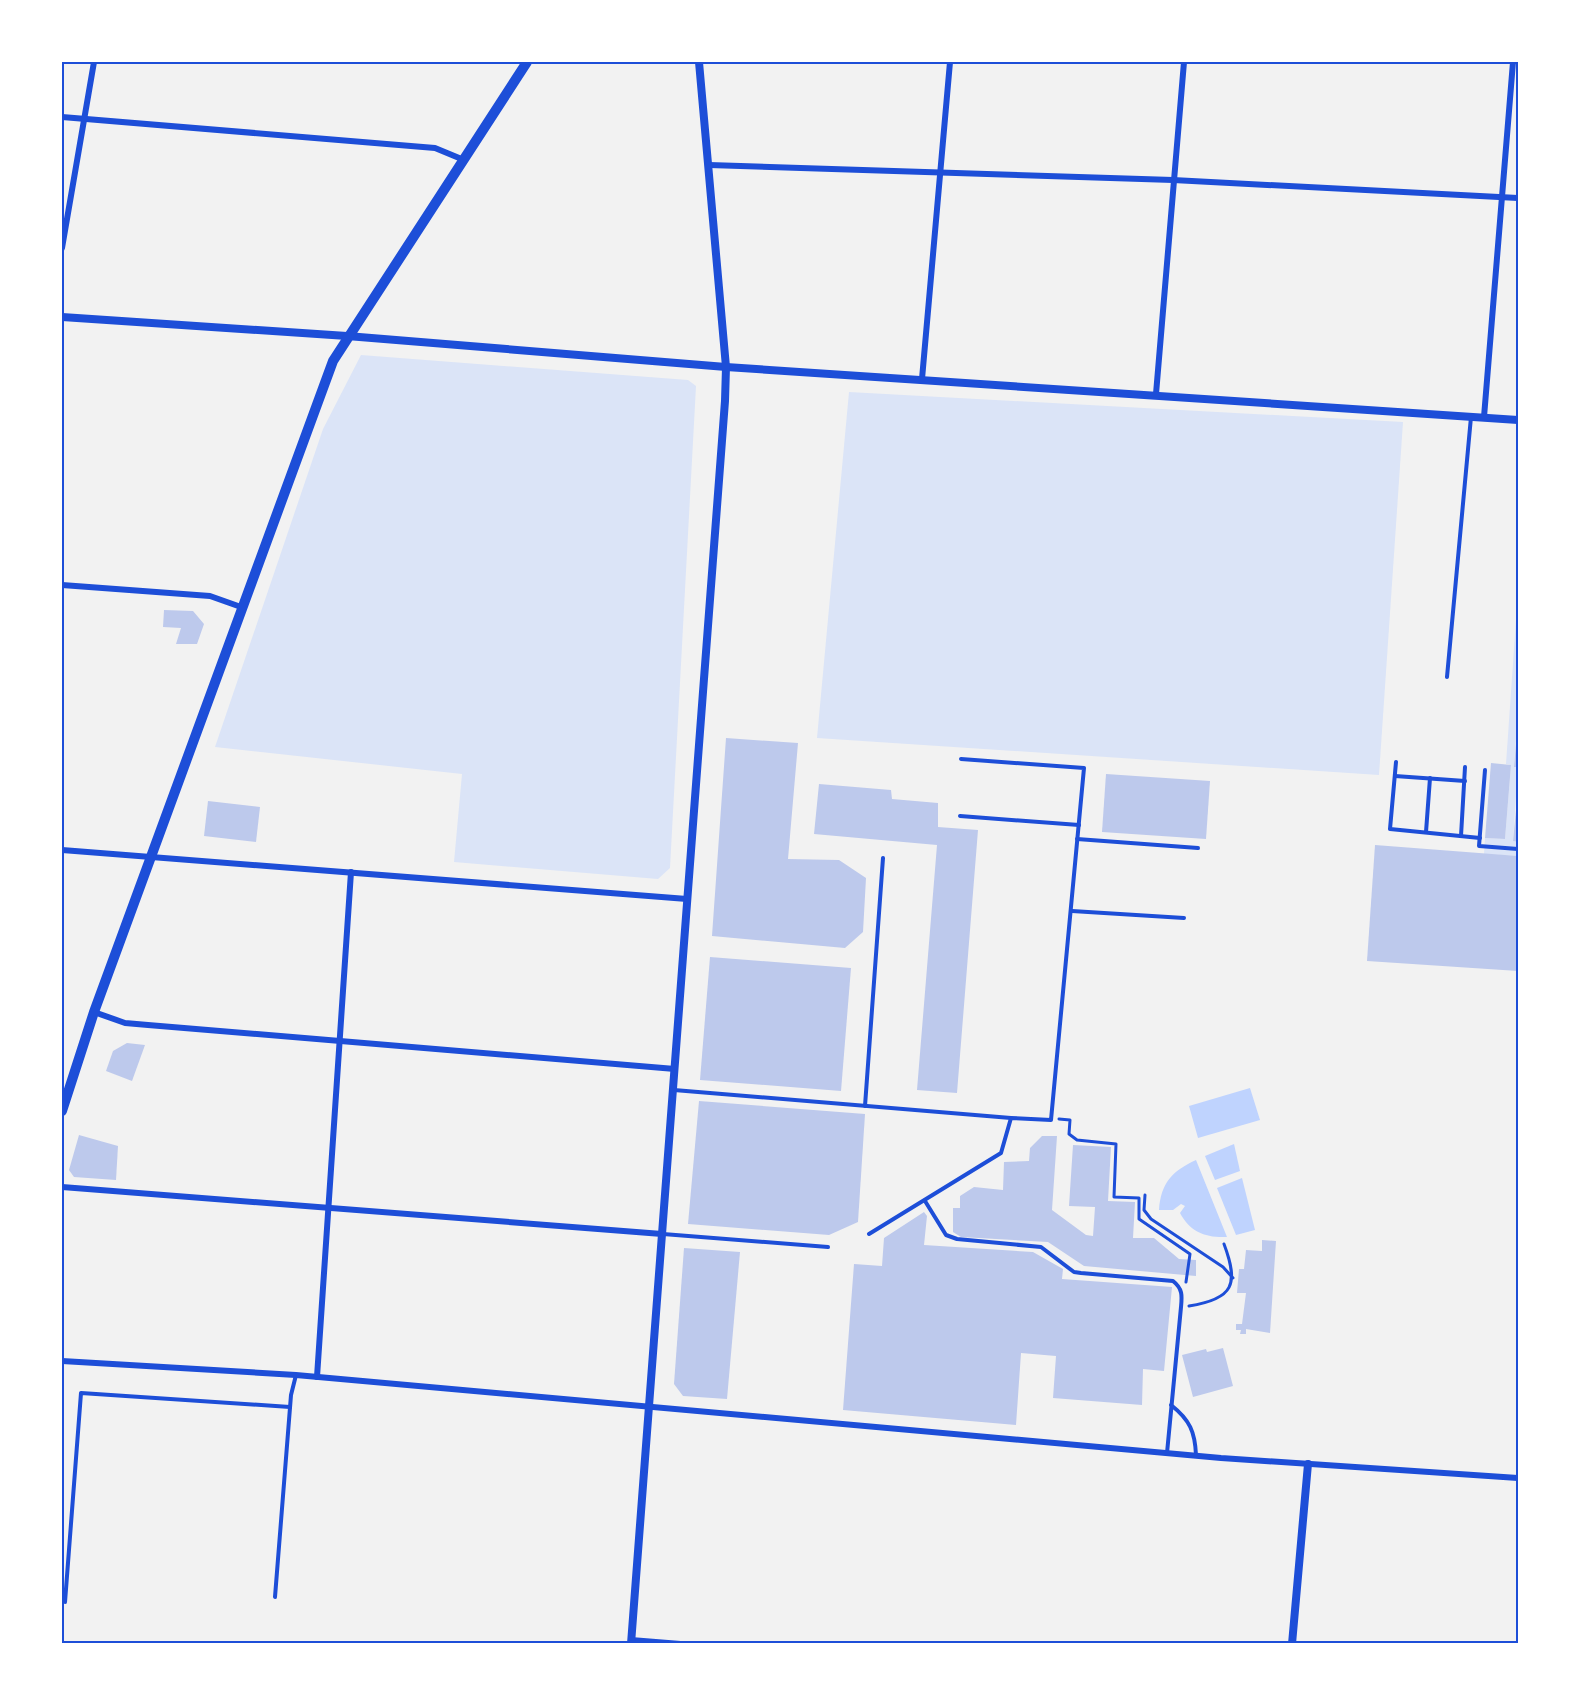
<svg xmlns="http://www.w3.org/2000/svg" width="1580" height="1705" viewBox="0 0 1580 1705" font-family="'Titillium Web',sans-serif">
<rect width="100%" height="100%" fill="#f2f2f2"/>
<!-- green -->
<g fill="#dbe4f7">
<polygon points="361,355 688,380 696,386 670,868 658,879 454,862 462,774 215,747 323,429"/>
<polygon points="849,392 1403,422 1379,775 817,738"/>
<polygon points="1518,591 1518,712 1514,766 1518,767 1513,841 1518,842 1518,856 1484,854 1485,838 1505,839 1511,765 1506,764"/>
</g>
<!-- water -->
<g fill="#bfd3fe">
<polygon points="1250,1088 1260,1120 1198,1138 1189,1106"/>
<polygon points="1234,1144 1240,1171 1215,1180 1205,1156"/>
<path d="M1196 1160 1227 1237C1206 1238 1190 1232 1180 1213L1185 1206 1181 1204 1173 1210H1159C1161 1183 1172 1171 1196 1160Z"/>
<polygon points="1242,1178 1255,1230 1236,1235 1217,1188"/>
</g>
<!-- building -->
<g fill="#bdc9ec">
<polygon points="164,610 193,611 204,624 197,644 176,644 181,628 163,627"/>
<polygon points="1517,732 1518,732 1518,767 1514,767"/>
<polygon points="726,738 798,743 788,859 839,860 866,878 863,932 845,948 712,936"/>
<polygon points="1491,763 1511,765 1505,839 1485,838"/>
<polygon points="1106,774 1210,781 1206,839 1102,832"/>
<polygon points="819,784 891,790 892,799 938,803 938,827 978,830 957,1093 917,1090 937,845 814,834"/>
<polygon points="1517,800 1518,800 1518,842 1513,841"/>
<polygon points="208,801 260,807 256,842 204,836"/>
<polygon points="1375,845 1518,856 1518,971 1367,961"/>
<polygon points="710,957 851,968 841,1091 700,1080"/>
<polygon points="127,1043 145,1045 132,1081 106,1071 113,1051"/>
<polygon points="699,1101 865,1114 858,1222 829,1235 688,1224"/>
<polygon points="79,1135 118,1146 116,1180 74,1177 69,1170"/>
<polygon points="1042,1136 1057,1136 1052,1210 1086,1235 1093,1236 1095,1207 1069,1206 1073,1145 1111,1147 1108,1201 1135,1202 1133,1238 1154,1238 1179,1259 1196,1260 1196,1276 1084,1266 1048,1242 961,1237 953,1232 953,1208 960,1208 960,1196 974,1187 1003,1190 1004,1162 1029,1161 1030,1148"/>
<polygon points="924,1212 927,1216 924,1245 1033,1252 1063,1269 1062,1279 1172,1287 1164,1371 1143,1369 1142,1405 1053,1398 1056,1356 1021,1353 1016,1425 843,1410 854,1264 882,1266 884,1238"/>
<polygon points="1262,1240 1276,1241 1270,1333 1246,1329 1246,1334 1240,1334 1241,1330 1236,1330 1236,1324 1242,1324 1246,1293 1237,1293 1239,1269 1244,1269 1246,1250 1262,1251"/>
<polygon points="684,1248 740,1252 727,1399 683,1396 674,1384"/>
<polygon points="1223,1348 1233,1386 1193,1397 1182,1355 1206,1349 1207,1352"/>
</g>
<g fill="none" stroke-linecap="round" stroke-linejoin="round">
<!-- path -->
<g stroke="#1d4ed8" stroke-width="3">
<polyline points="1059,1119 1070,1120 1069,1134 1077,1140 1116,1144 1114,1197 1139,1198 1139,1219 1190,1254 1186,1282"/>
<polyline points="1145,1195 1144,1210 1151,1219 1223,1267 1233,1278"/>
<path d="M1189 1306C1234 1299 1239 1284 1224 1244"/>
</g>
<!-- service -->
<g stroke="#1d4ed8" stroke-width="4">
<polyline points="1447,677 1471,417"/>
<polyline points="1396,762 1390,829 1480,838"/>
<polyline points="1485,770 1479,846 1518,849"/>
<polyline points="1395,776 1465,781"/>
<polyline points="960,816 1079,825"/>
<polyline points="1426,832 1430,778"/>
<polyline points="1461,836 1465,767"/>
<polyline points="1077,839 1198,848"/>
<polyline points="1072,911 1184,918"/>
<polyline points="674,1090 1011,1118"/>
<polyline points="865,1106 883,858"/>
<path d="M925 1201 946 1235 957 1239 1041 1247 1074 1272 1081 1273 1173 1281C1183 1289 1182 1296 1181 1307L1167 1453"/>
<polyline points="663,1234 828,1247"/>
<polyline points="869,1234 1001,1153 1011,1118 1051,1120 1084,768 961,759"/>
<path d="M1171 1405C1190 1420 1195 1432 1196 1455"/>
<polyline points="275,1597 291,1395 296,1375"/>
<polyline points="65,1602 81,1393 290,1407"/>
<polyline points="631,1639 693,1644"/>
</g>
<!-- minor -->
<g stroke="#1d4ed8" stroke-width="6">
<polyline points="62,117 435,148 464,160"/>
<polyline points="709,165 1173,180 1518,198"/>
<polyline points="62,248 94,62"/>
<polyline points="922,379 950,62"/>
<polyline points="1156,394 1184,62"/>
<polyline points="1484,417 1513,62"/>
<polyline points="62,585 210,596 241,607"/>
<polyline points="62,850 687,899"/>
<polyline points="94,1012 125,1023 148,1025 675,1069"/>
<polyline points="62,1187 662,1234"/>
<polyline points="62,1361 296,1375 1221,1458 1518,1478"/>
<polyline points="317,1377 351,872"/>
</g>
<!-- tertiary -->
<g stroke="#1d4ed8" stroke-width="8">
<polyline points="62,317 347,336 726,367 1518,420"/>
<polyline points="631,1644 725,401 726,367 699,62"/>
<polyline points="1292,1644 1308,1464"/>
</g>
<!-- secondary -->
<polyline stroke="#1d4ed8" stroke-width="10" points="62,1111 94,1012 333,361 527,62"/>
</g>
<!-- border -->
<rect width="1580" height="1705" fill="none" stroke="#ffffff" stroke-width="126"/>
<rect x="63" y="63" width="1454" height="1579" fill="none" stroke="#1d4ed8" stroke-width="2"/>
</svg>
